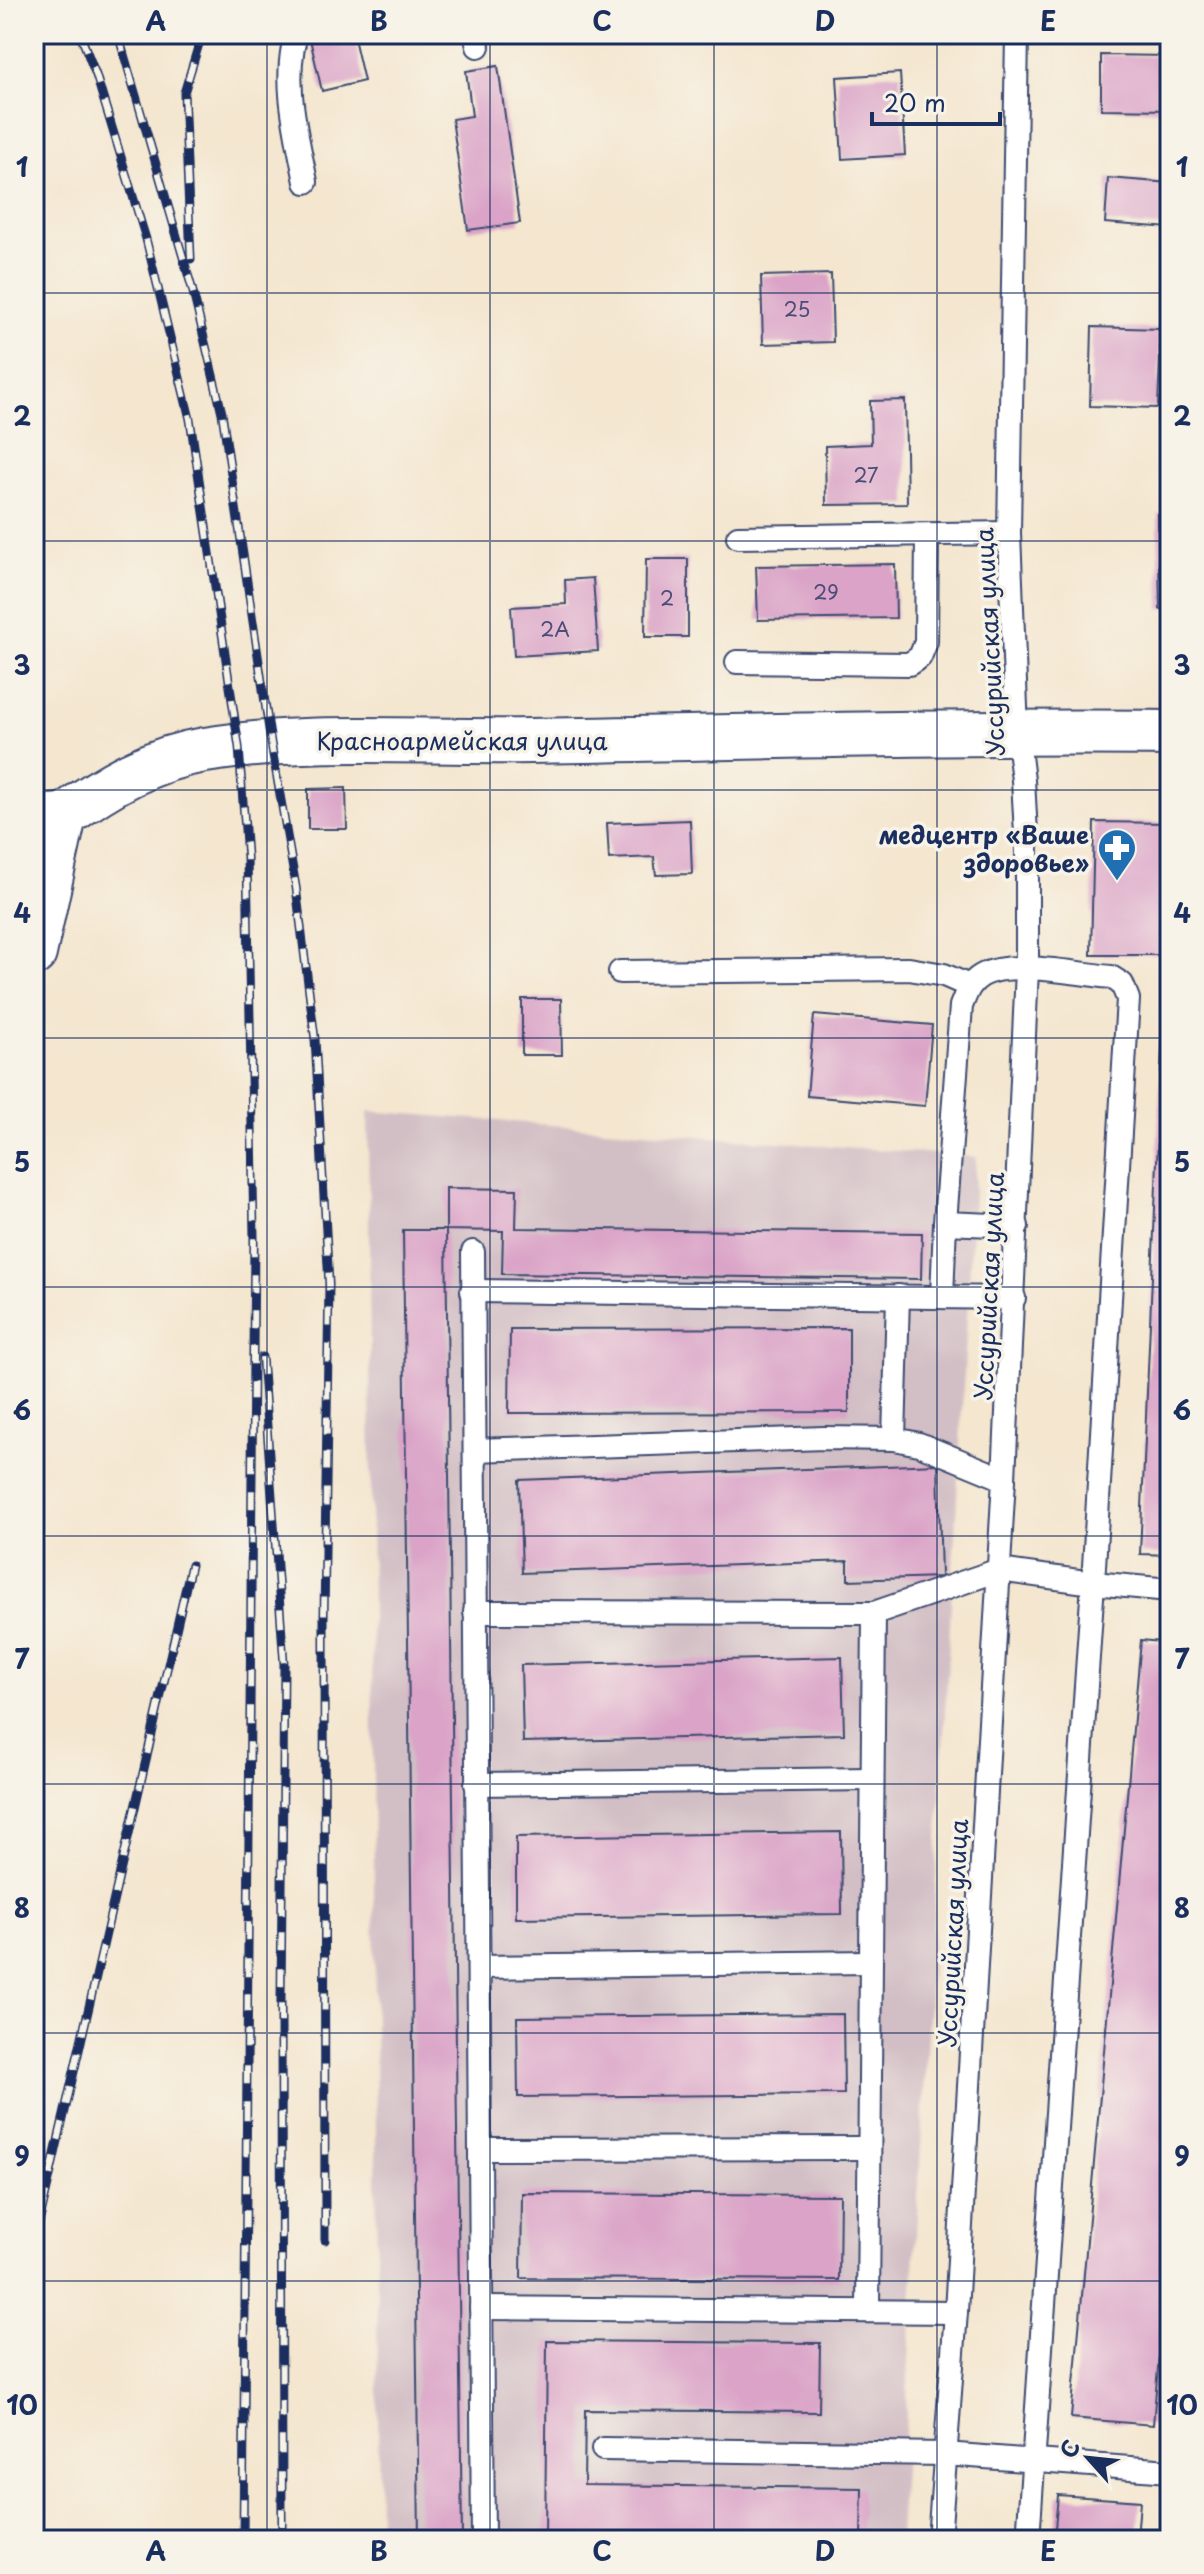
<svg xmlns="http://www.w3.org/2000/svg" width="1204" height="2574" viewBox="0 0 1204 2574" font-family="'Playpen Sans',sans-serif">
<rect width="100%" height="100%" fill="#f7f3e8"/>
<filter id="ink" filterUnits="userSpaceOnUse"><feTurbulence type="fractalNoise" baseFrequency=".0125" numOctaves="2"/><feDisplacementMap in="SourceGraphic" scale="16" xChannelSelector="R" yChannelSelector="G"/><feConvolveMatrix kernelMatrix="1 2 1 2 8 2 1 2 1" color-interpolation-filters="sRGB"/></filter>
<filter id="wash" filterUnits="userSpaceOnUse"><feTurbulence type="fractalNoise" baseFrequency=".006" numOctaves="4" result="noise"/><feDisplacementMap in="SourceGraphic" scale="32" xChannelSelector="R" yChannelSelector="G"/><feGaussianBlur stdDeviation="1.8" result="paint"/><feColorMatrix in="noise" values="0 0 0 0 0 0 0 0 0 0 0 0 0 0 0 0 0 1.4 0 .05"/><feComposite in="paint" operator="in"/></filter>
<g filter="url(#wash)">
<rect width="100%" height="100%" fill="#f4e6cf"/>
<!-- industrial -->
<polygon fill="#d2bec5" points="368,1111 976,1157 899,2540 379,2540"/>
<g id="blocks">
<!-- building -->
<g fill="#daa3c7">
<polygon points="312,34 353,34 364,81 322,91 309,35"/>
<polygon points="1101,55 1170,56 1170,110 1101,109"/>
<polygon points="498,66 520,223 468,230 452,119 472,116 466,71"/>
<polygon points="900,73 905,155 842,159 837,77"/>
<polygon points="1108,178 1170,183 1170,228 1105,223"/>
<polygon points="831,274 833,342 763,344 761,276"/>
<polygon points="1092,327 1161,329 1158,408 1090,406"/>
<polygon points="905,400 907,504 826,505 825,446 871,444 870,401"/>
<polygon points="1158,514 1170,514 1170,608 1160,609"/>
<polygon points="646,559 688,559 688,637 645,637"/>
<polygon points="895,564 896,618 758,620 756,566"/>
<polygon points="593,578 598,651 514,656 511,607 566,604 565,580"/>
<polygon points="346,788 347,829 308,829 308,789"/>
<polygon points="690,820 692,874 656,875 654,857 609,859 607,823"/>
<polygon points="1094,822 1170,823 1170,1555 1140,1554 1166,955 1091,955"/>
<polygon points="522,999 561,999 562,1055 522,1055"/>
<polygon points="814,1015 932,1025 925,1106 807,1096"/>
<polygon points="446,1188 517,1189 516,1228 922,1233 921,1279 502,1274 503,1231 446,1230"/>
<polygon points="403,1230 446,1230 462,2540 419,2540"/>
<polygon points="849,1328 849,1412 509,1413 510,1329"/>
<polygon points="938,1464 941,1577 848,1580 848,1561 522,1573 519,1480"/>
<polygon points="1141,1640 1170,1643 1170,2229 1153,2425 1071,2418"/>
<polygon points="842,1657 844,1734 523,1742 521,1665"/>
<polygon points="841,1832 842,1914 516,1918 516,1837"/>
<polygon points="843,2014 844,2094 518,2097 517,2017"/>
<polygon points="522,2193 840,2195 839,2280 521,2278"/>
<polygon points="547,2341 820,2343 819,2412 585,2410 584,2485 862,2488 861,2540 545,2540"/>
<polygon points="1058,2495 1140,2501 1137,2540 1054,2540"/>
</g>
</g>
</g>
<g filter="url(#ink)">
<use href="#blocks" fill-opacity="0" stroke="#3c4a6f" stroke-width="2"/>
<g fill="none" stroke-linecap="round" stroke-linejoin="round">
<defs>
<g id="service">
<path d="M296 34C282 82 297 134 306 182"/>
<polyline points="475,34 478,46"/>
<polyline points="738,537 1009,533"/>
<polyline points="737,662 909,664 920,657 926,642 927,536"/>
<polyline points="620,972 909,969 944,975 969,986"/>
<path d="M1017 1226 945 1223 961 1006C966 994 969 983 981 976 1009 959 1079 974 1111 977L1122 984 1128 999 1093 1583 1028 2540"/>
<polyline points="473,1252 483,2540"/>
<polyline points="472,1291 1014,1298"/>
<polyline points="942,1297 945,1223"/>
<polyline points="894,1439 898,1296"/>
<polyline points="475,1450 824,1438 894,1439 919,1444 1004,1479"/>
<polyline points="475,1612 874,1613 999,1570 1093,1583 1170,1590"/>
<polyline points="476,1784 871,1779"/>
<polyline points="479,1967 870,1962"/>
<polyline points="480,2149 868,2148"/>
<polyline points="481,2308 956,2312"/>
<polyline points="868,2310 874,1613"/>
<polyline points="603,2449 945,2454 1170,2471"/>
<polyline points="939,2540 956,2312 1004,1479 1027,969 1027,852 1023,780 1017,732 1009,533 1017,34"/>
</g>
<polyline id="minor" points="34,818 64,816"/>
<path id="secondary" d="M34 953 64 816C106 785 152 758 205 750 312 733 422 743 530 741 743 737 957 731 1170 733"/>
</defs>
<!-- service casing -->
<use href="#service" stroke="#3c4a6f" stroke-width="26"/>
<!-- minor casing -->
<use href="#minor" stroke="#3c4a6f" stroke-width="48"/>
<!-- secondary casing -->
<use href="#secondary" stroke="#3c4a6f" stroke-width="48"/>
<!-- service -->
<use href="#service" stroke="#fff" stroke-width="22"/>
<!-- minor -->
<use href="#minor" stroke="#fff" stroke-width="44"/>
<!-- secondary -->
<use href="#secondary" stroke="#fff" stroke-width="44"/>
<defs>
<g id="rail">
<polyline points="80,34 96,75 146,239 190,419 239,747 247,857 254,1237 243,2540"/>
<polyline points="118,34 192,288 222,413 271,743 296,887 315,1039 329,1284 324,1618 325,2240"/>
<polyline points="191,259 184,93 202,34"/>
<polyline points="262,1357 284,1664 281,2002 282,2540"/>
<polyline points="34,2245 191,1565"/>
</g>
</defs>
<!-- rail casing -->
<use href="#rail" stroke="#1b2f5e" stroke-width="9"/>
<!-- rail -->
<use href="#rail" stroke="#f7f3e8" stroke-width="6" stroke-dasharray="18" stroke-linecap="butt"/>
</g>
</g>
<!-- grid -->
<path fill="none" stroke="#1b2f5e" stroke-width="2" stroke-opacity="0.55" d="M267 34V2540M490 34V2540M714 34V2540M937 34V2540M34 293H1170M34 541H1170M34 790H1170M34 1038H1170M34 1287H1170M34 1536H1170M34 1784H1170M34 2033H1170M34 2281H1170"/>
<!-- icons -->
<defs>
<symbol id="pharmacy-pin" viewBox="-11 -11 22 30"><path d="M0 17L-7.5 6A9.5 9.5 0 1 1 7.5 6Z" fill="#1f6fb2" stroke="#f7f3e8"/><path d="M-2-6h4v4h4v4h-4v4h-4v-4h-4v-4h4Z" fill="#fff"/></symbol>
</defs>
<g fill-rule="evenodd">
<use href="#pharmacy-pin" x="1095" y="826" width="44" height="60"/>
</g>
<g text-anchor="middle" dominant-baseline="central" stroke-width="7" stroke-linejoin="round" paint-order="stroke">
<!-- number labels -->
<g font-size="20" fill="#4b4c78">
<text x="797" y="309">25</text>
<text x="866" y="475">27</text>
<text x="826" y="592">29</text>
<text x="667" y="598">2</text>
<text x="555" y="629">2А</text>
</g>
<!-- street labels -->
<g font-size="24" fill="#1b2f5e" stroke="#f7f3e8">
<text transform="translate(989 642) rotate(-93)">Уссурийская улица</text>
<text x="462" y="740">Красноармейская улица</text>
<text transform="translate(988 1286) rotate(-87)">Уссурийская улица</text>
<text transform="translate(952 1933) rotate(-87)">Уссурийская улица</text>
</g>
<!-- poi labels -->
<g font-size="24" font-weight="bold" fill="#1b2f5e" stroke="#f7f3e8" text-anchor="end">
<text x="1089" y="834">медцентр «Ваше<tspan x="1089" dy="28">здоровье»</tspan></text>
</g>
</g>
<!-- margin -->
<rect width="1204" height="2574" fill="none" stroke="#f7f3e8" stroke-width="88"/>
<!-- north arrow -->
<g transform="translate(1088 2458) rotate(297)" stroke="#f7f3e8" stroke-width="6" paint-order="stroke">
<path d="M0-6L14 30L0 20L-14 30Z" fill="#1b2f5e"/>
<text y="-12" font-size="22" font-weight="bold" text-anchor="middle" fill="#1b2f5e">С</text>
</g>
<!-- scale -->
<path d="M872 112v12h128v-12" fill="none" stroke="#1b2f5e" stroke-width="4"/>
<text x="884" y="112" font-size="24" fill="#1b2f5e" stroke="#f7f3e8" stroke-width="6" paint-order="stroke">20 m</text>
<rect x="44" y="44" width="1116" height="2486" fill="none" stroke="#1b2f5e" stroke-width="3"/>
<g font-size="26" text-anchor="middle" font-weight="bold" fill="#1b2f5e">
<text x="156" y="31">A</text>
<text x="379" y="31">B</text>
<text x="602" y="31">C</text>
<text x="825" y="31">D</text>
<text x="1048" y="31">E</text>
<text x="22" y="177">1</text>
<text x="1182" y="177">1</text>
<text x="22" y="426">2</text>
<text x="1182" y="426">2</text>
<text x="22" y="675">3</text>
<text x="1182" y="675">3</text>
<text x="22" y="923">4</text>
<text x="1182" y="923">4</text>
<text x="22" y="1172">5</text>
<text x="1182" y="1172">5</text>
<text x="22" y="1420">6</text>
<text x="1182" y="1420">6</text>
<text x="22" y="1669">7</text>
<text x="1182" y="1669">7</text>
<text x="22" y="1918">8</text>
<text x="1182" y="1918">8</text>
<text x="22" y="2166">9</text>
<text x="1182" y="2166">9</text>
<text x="22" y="2415">10</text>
<text x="1182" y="2415">10</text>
<text x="156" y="2561">A</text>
<text x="379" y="2561">B</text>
<text x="602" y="2561">C</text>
<text x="825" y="2561">D</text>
<text x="1048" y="2561">E</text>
</g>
</svg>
